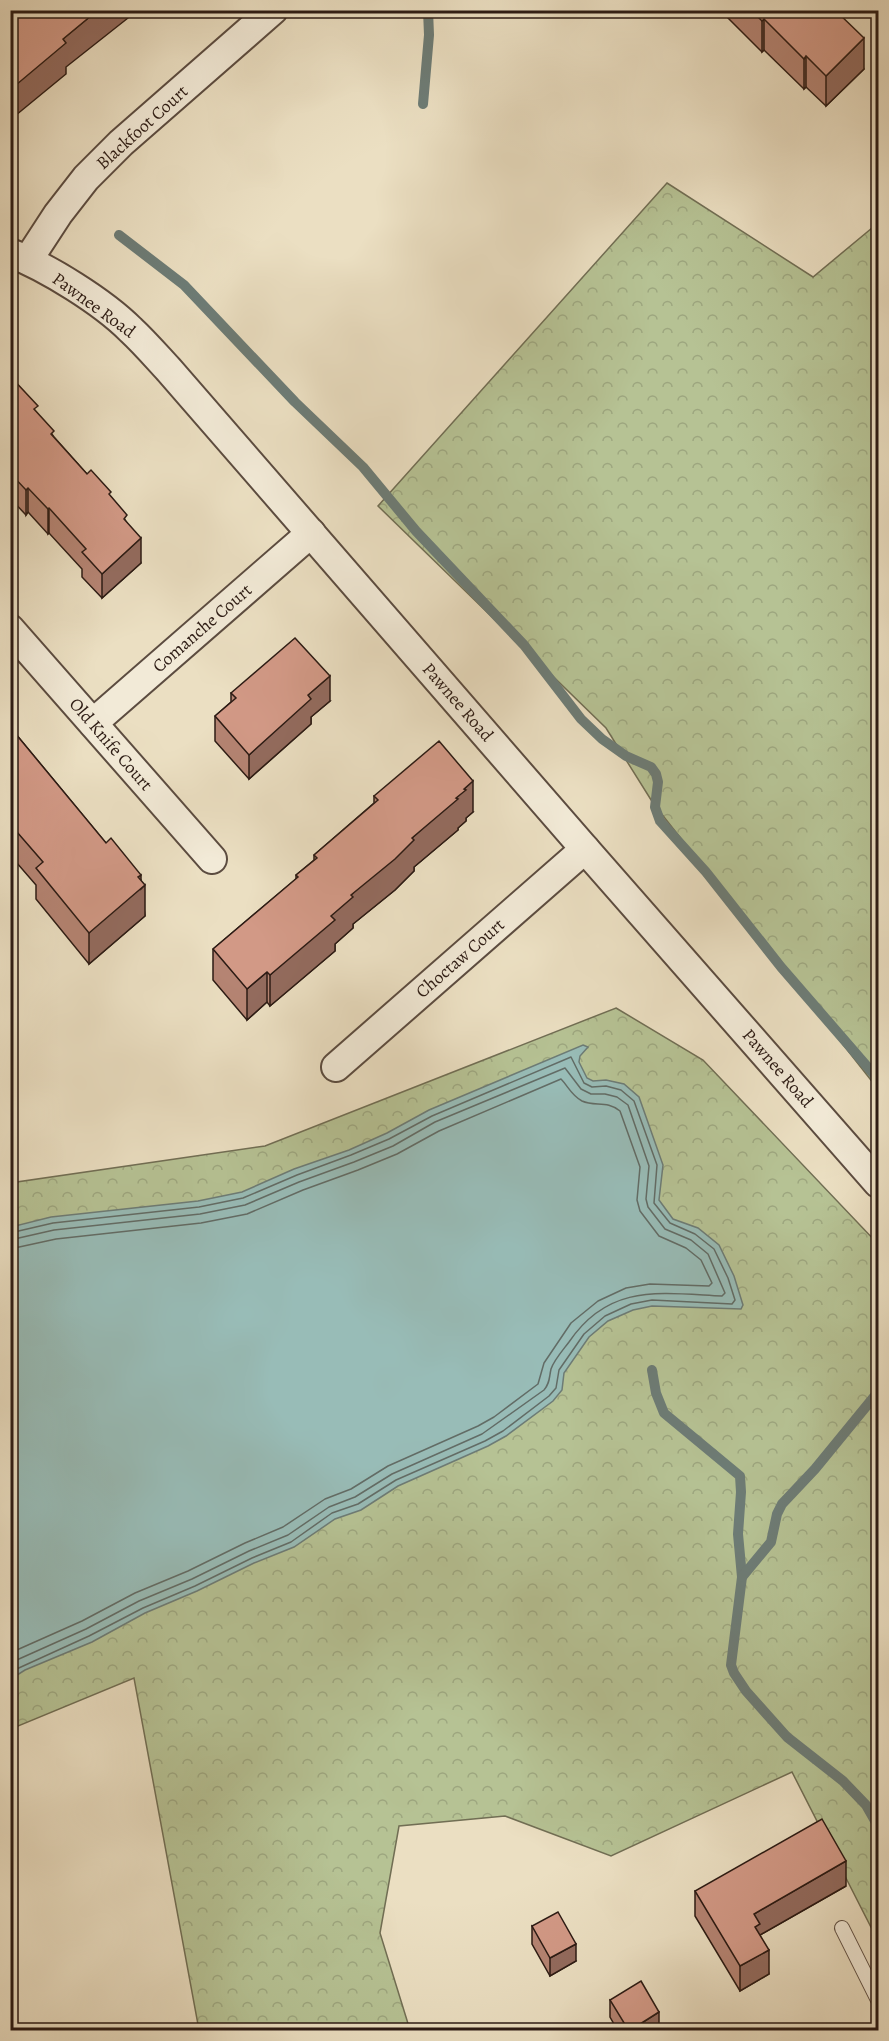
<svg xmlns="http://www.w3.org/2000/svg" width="889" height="2041" viewBox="0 0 889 2041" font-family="Alegreya,serif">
<defs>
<pattern id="forest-crowns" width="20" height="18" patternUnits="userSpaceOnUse" patternTransform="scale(1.5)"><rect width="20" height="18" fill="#b6c294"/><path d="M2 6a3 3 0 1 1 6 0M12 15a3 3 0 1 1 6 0" fill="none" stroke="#9da67f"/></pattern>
</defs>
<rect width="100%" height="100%" fill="#ebdfc2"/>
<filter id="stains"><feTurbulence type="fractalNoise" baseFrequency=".00333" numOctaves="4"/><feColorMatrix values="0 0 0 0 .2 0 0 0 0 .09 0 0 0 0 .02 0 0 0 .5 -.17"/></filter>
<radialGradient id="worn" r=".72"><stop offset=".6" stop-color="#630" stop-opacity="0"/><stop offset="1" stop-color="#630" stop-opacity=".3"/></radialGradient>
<!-- forest -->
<g fill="url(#forest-crowns)" stroke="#716e54" stroke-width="1.5">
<polygon points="667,183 813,277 878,223 878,1089 653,803 606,728 378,506"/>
<polygon points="616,1008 703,1060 878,1244 878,1941 792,1772 611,1856 505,1816 399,1826 380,1933 410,2030 199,2030 134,1678 11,1729 10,1183 265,1146"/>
</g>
<!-- water -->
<polygon fill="#98bcb7" stroke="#6d7c76" stroke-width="1.5" points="583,1045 588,1047 580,1056 579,1062 587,1078 593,1081 606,1080 624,1084 639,1097 663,1165 659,1200 673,1219 698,1228 719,1245 734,1276 743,1305 741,1309 652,1306 633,1310 608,1321 589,1337 564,1373 562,1390 553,1401 506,1436 488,1446 398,1486 361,1510 335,1519 294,1547 254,1563 197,1591 145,1613 92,1642 25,1670 11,1679 11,1227 51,1217 198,1201 242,1192 294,1169 349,1150 387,1133 429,1110"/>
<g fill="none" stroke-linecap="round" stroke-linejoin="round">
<!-- shore -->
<g stroke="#626c66" stroke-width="1.5">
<polyline points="10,1233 53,1223 199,1207 243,1198 297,1175 351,1155 389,1139 432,1116 571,1057 584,1083 592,1087 606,1086 621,1090 634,1101 657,1165 654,1203 670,1223 695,1234 714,1249 728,1278 735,1300 732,1304 652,1300 631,1304 605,1316 584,1334 559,1370 556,1388 549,1396 503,1431 485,1441 396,1480 358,1504 332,1513 291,1542 252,1558 195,1586 143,1608 89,1636 10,1672"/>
<path d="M10 1240 54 1230 200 1214 245 1205 299 1182 354 1162 393 1146 435 1122 565 1068 581 1089 591 1094H605L617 1097 628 1105 649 1166 646 1199 648 1207 665 1229 691 1240 708 1254 725 1293 722 1296C660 1293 609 1283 569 1342 563 1350 554 1360 551 1369 549 1378 550 1383 544 1390L482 1434 392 1474 355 1497 329 1507 288 1535 249 1551 192 1579 139 1601 86 1629 10 1663"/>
<path d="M10 1249 56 1239 201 1223 247 1214 303 1190 358 1170 397 1154 439 1131 561 1079C568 1086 571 1095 582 1101 595 1107 607 1100 620 1111L640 1167 637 1200 640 1211 659 1236 686 1248 701 1260 712 1283 709 1286 650 1284 626 1288 598 1301 571 1323 544 1363 538 1384 494 1417 478 1426 388 1466 351 1489 325 1499 283 1527 245 1543 188 1571 135 1593 82 1621 10 1653"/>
</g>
<!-- stream -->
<g stroke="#6d7c76" stroke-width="10">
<polyline points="423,104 429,35 428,10"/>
<polyline points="119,235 184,285 295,402 363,467 416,531 524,645 581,719 602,739 626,756 651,767 656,774 658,782 655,807 660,821 706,872 781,967 878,1079"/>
<polyline points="652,1370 656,1393 664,1413 740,1476 741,1492 738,1534 742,1577 731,1665 734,1673 746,1691 787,1737 843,1781 866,1805 878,1826"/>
<polyline points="742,1577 771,1542 777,1514 782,1504 815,1469 878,1392"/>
</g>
<defs>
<polyline id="service" points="842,1928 878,2000"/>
<g id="minor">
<path d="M10 253C47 267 103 302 131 330 144 342 156 356 169 370L585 849 878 1183"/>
<polyline points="28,260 58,214 86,178 121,143 273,10"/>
<polyline points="10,629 212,859"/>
<polyline points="93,723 311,533"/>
<polyline points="336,1067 585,849"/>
</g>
</defs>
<!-- service casing -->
<use href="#service" stroke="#5c4c40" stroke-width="16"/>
<!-- minor casing -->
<use href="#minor" stroke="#5c4c40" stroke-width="32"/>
<!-- service -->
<use href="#service" stroke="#f2ead7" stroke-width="14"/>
<!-- minor -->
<use href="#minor" stroke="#f2ead7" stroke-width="28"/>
</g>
<!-- wall -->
<g fill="#b58473" stroke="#2c1b14" stroke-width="1.5">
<polygon points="720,10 835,10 864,69 826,106 806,87 804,89 764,50 762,52"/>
<polygon points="10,376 54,437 87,474 111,497 127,523 141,563 102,598 82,577 82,569 49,533 48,534 28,512 26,515 10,498"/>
<polygon points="231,693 330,701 311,717 311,724 249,779 215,741 215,716 231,702"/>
<polygon points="10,727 106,843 141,880 145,916 89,964 36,899 36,885 10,855"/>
<polygon points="374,796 473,812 466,818 466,821 458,828 458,830 414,867 414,871 395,890 353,924 353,928 335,944 335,951 270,1006 267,1002 247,1020 213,980 213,949 296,879 296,875 314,860 314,855 374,803"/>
<polygon points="846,1886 760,1935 769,1974 740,1991 695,1916 695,1891"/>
<polygon points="532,1926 576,1961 550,1976 532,1944"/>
<polygon points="610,2000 659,2029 657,2031 618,2031 610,2017"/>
</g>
<!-- shaded-wall -->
<g fill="#936b5e" stroke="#2c1b14" stroke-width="1.5">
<polygon points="98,10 128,10 128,18 66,67 66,74 10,120 10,90 63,39"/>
<polygon points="764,19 764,50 762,52 762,21"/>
<polygon points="864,38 864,69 826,106 826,76"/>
<polygon points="806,56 806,87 804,89 804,59"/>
<polygon points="28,488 28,512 26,515 26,490"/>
<polygon points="49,508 49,533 48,534 48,509"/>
<polygon points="141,538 141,563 102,598 102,574"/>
<polygon points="330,676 330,701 311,717 311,724 249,779 249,755 308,695"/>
<polygon points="473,781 473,812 466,818 466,821 458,828 458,830 414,867 414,871 395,890 353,924 353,928 335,944 335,951 270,1006 270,975 351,895 412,838 456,798 464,789"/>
<polygon points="141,875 141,889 145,885 145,916 89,964 89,933 138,877"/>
<polygon points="267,972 267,1002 247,1020 247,989"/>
<polygon points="846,1861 846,1886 760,1935 755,1952 754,1914"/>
<polygon points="576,1944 576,1961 550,1976 550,1958"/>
<polygon points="769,1950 769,1974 740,1991 740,1966"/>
<polygon points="659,2012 659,2029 657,2031 629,2031"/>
</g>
<!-- building -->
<g fill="#d29986" stroke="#2c1b14" stroke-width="1.5">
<polygon points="23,10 98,10 63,39 66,43 10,90 10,20"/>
<polygon points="751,10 835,10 864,38 826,76 806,56 804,59 764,19 762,21"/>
<polygon points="10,376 38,406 34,409 54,431 51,434 87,474 91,470 111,492 109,494 127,515 124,519 141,538 102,574 82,552 86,549 49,508 48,509 28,488 26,490 10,473 10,466 11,466 10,465"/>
<polygon points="295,638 330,676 308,695 311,699 249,755 215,716 236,698 231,693"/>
<polygon points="10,727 106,843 111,838 141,875 138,877 145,885 89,933 36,868 43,862 10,824"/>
<polygon points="439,741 473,781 464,789 466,790 456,798 458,799 412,838 414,840 395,859 351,895 353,897 331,916 335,920 270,975 267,972 247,989 213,949 298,877 296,875 317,858 314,855 378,800 374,796"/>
<polygon points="822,1819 846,1861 754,1914 760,1924 755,1927 769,1950 740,1966 695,1891"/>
<polygon points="558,1912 576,1944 550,1958 532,1926"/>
<polygon points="641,1981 659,2012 629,2031 610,2000"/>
</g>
<g text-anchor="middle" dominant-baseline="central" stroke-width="5" stroke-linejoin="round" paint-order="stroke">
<!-- street labels -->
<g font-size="18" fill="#2c1b14" stroke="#f2ead7">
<text transform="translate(142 127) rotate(-42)">Blackfoot Court</text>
<text transform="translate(94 305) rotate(36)">Pawnee Road</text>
<text transform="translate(202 628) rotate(-41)">Comanche Court</text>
<text transform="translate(458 702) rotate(49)">Pawnee Road</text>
<text transform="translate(111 744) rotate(49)">Old Knife Court</text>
<text transform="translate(460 958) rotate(-41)">Choctaw Court</text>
<text transform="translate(778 1068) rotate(49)">Pawnee Road</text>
</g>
</g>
<!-- margin -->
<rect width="889" height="2041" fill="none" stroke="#ebdfc2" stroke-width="36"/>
<rect x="12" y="12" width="865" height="2017" fill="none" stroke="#2c1b14" stroke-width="3"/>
<rect x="18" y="18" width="853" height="2005" fill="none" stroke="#2c1b14" stroke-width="1.5"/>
<rect width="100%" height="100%" filter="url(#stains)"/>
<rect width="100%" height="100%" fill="url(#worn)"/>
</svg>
